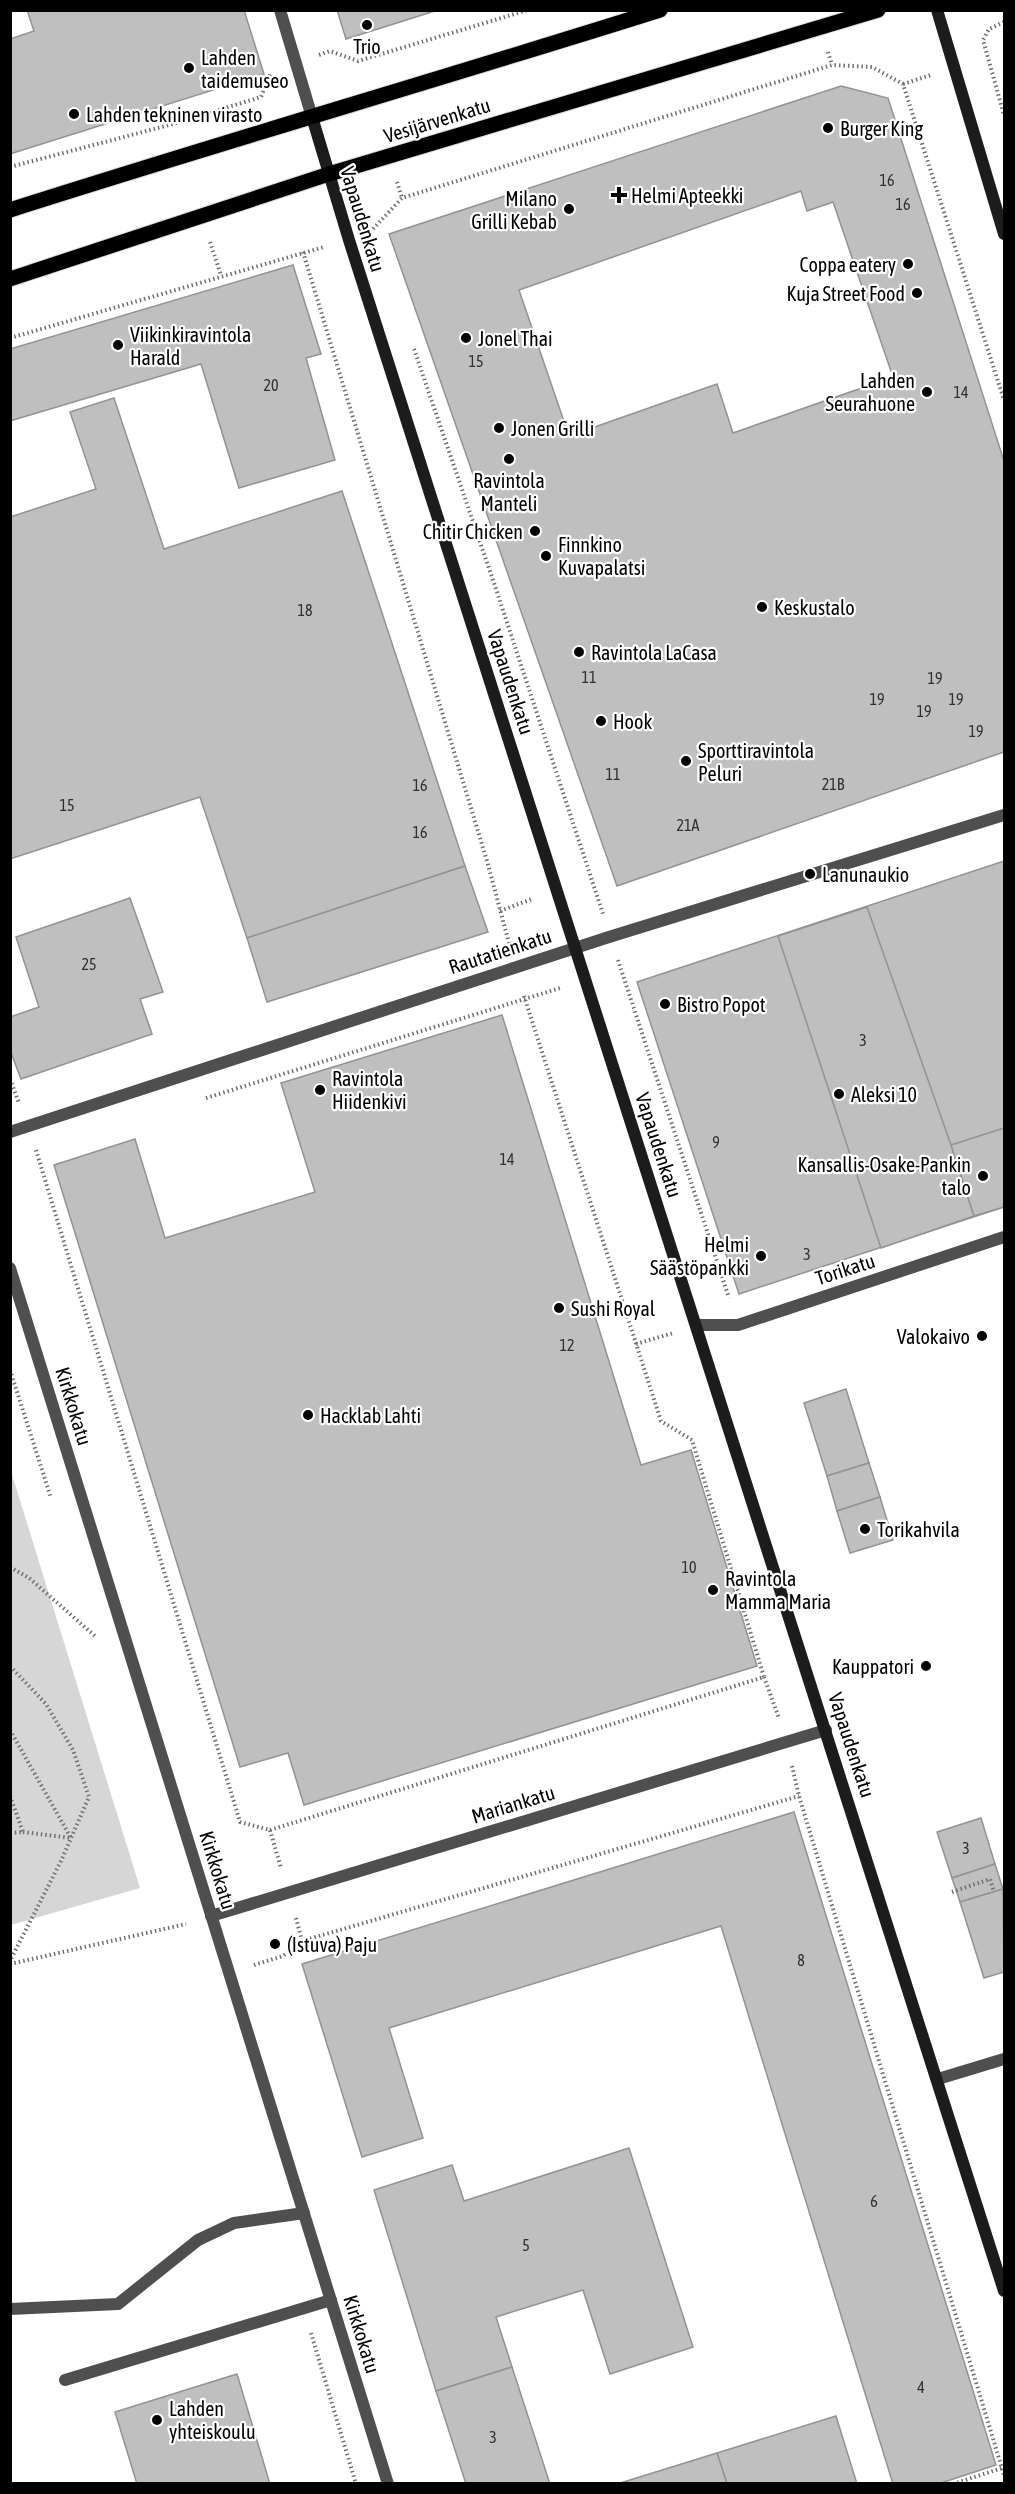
<svg xmlns="http://www.w3.org/2000/svg" width="1015" height="2494" viewBox="0 0 1015 2494" font-family="'Asap Condensed',sans-serif">
<rect width="100%" height="100%" fill="#fff"/>
<!-- green -->
<polygon fill="#d6d6d6" points="10,1468 140,1888 11,1925 10,1925"/>
<!-- building -->
<g fill="#bfbfbf" stroke="#939393" stroke-width="1.5" fill-rule="evenodd">
<polygon points="27,10 244,10 264,74 10,154 10,39 34,31"/>
<polygon points="337,10 438,10 346,39"/>
<path d="M841 86 888 98 1004 461V752L617 886 389 234ZM801 191 807 211 833 202 893 377 733 433 717 384 569 436 519 290Z"/>
<polygon points="293,265 321,354 306,358 335,460 239,488 201,364 10,421 10,349"/>
<polygon points="114,398 164,549 342,491 465,866 247,938 200,797 10,859 10,517 96,489 70,412"/>
<polygon points="1004,861 1004,1207 739,1294 637,982"/>
<polygon points="465,866 488,932 267,1002 247,938"/>
<polygon points="130,898 163,992 140,999 152,1034 21,1079 10,1050 10,1017 39,1007 16,937"/>
<polygon points="867,907 951,1145 974,1216 881,1248 778,936"/>
<polygon points="502,1015 641,1465 691,1450 757,1666 304,1805 288,1753 240,1767 54,1165 135,1139 165,1238 315,1192 281,1083"/>
<polygon points="1004,1128 1004,1207 974,1216 951,1145"/>
<polygon points="846,1389 869,1463 827,1476 804,1403"/>
<polygon points="869,1463 880,1497 837,1511 827,1476"/>
<polygon points="880,1497 893,1540 850,1553 837,1511"/>
<polygon points="794,1812 996,2465 938,2484 893,2484 721,1926 389,2028 423,2138 362,2157 302,1964"/>
<polygon points="981,1818 995,1864 952,1878 937,1832"/>
<polygon points="995,1864 1003,1889 960,1902 952,1878"/>
<polygon points="1003,1889 1004,1972 984,1978 960,1902"/>
<polygon points="629,2148 693,2347 610,2374 583,2290 496,2317 512,2367 436,2391 374,2190 452,2165 464,2201"/>
<polygon points="512,2367 550,2484 466,2484 436,2391"/>
<polygon points="237,2374 270,2484 137,2484 115,2412"/>
<polygon points="836,2416 857,2484 727,2484 717,2453"/>
<polygon points="717,2453 727,2484 617,2484"/>
</g>
<g fill="none" stroke-linecap="round" stroke-linejoin="round">
<defs>
<g id="primary">
<path d="M10 210C226 141 444 78 660 10"/>
<polyline points="10,279 329,174 878,10"/>
</g>
</defs>
<!-- primary casing -->
<use href="#primary" stroke="#dbdbdb" stroke-width="17"/>
<!-- path -->
<g stroke="#717171" stroke-width="4" stroke-dasharray="1.5 3" stroke-linecap="butt">
<polyline points="1004,22 989,29 983,40 1004,115"/>
<polyline points="828,52 832,65"/>
<polyline points="319,55 330,51 358,61 528,10"/>
<polyline points="903,84 931,75"/>
<polyline points="10,167 173,124 261,97 271,72"/>
<polyline points="397,182 402,198"/>
<polyline points="373,229 402,198 832,65 872,67 903,84 1004,400"/>
<polyline points="210,242 221,275"/>
<polyline points="303,252 487,861 509,943"/>
<polyline points="10,338 324,247"/>
<polyline points="414,349 495,586 603,914"/>
<polyline points="500,911 532,899"/>
<polyline points="618,960 729,1298"/>
<polyline points="10,1079 19,1103"/>
<polyline points="206,1098 560,988"/>
<polyline points="36,1150 240,1822 270,1830 281,1868"/>
<polyline points="636,1344 673,1333"/>
<polyline points="10,1370 51,1498"/>
<polyline points="10,1567 29,1578 95,1636"/>
<polyline points="10,1666 46,1704 73,1750 89,1797 61,1861 10,1961"/>
<polyline points="764,1677 779,1718"/>
<polyline points="10,1730 71,1838 23,1832"/>
<polyline points="792,1766 799,1796 1004,2475"/>
<polyline points="10,1796 23,1832 10,1833"/>
<polyline points="270,1830 764,1677 692,1440 661,1421 523,993"/>
<polyline points="952,1892 990,1879 994,1892"/>
<polyline points="296,1918 302,1941"/>
<polyline points="10,1964 186,1924"/>
<polyline points="254,1965 283,1956 302,1941 799,1796"/>
<polyline points="311,2333 356,2484"/>
<polyline points="953,2484 1002,2468"/>
</g>
<!-- lane -->
<g stroke="#4f4f4f" stroke-width="12">
<polyline points="10,2309 118,2304 198,2240 234,2223 304,2213"/>
<polyline points="65,2380 331,2300"/>
</g>
<!-- street -->
<g stroke="#4f4f4f" stroke-width="12">
<polyline points="280,10 312,117"/>
<polyline points="10,1132 609,937 1004,815"/>
<polyline points="10,1268 388,2484"/>
<polyline points="696,1325 738,1325 1004,1237"/>
<polyline points="211,1916 826,1730"/>
<polyline points="938,2079 1004,2059"/>
</g>
<!-- secondary -->
<g stroke="#1c1c1c" stroke-width="12">
<polyline points="937,10 1004,234"/>
<polyline points="312,117 349,240 1004,2291"/>
</g>
<!-- primary -->
<use href="#primary" stroke="#000" stroke-width="15"/>
</g>
<!-- markers -->
<g fill="#000" stroke="#fff" stroke-width="2">
<circle cx="367" cy="25" r="6"/>
<circle cx="189" cy="68" r="6"/>
<circle cx="74" cy="114" r="6"/>
<circle cx="828" cy="128" r="6"/>
<path d="M616 186h6v6h6v6h-6v6h-6v-6h-6v-6h6z"/>
<circle cx="569" cy="209" r="6"/>
<circle cx="908" cy="264" r="6"/>
<circle cx="917" cy="293" r="6"/>
<circle cx="466" cy="338" r="6"/>
<circle cx="118" cy="345" r="6"/>
<circle cx="927" cy="392" r="6"/>
<circle cx="499" cy="428" r="6"/>
<circle cx="509" cy="459" r="6"/>
<circle cx="535" cy="531" r="6"/>
<circle cx="546" cy="556" r="6"/>
<circle cx="762" cy="607" r="6"/>
<circle cx="579" cy="652" r="6"/>
<circle cx="601" cy="721" r="6"/>
<circle cx="686" cy="761" r="6"/>
<circle cx="810" cy="874" r="6"/>
<circle cx="665" cy="1004" r="6"/>
<circle cx="320" cy="1090" r="6"/>
<circle cx="839" cy="1094" r="6"/>
<circle cx="983" cy="1176" r="6"/>
<circle cx="761" cy="1256" r="6"/>
<circle cx="559" cy="1308" r="6"/>
<circle cx="982" cy="1336" r="6"/>
<circle cx="308" cy="1415" r="6"/>
<circle cx="865" cy="1529" r="6"/>
<circle cx="713" cy="1590" r="6"/>
<circle cx="926" cy="1666" r="6"/>
<circle cx="275" cy="1944" r="6"/>
<circle cx="157" cy="2420" r="6"/>
</g>
<g text-anchor="middle" dominant-baseline="central" stroke-width="4.5" stroke-linejoin="round" paint-order="stroke">
<!-- number labels -->
<g font-size="16" fill="#303030">
<text x="887" y="180">16</text>
<text x="903" y="204">16</text>
<text x="476" y="361">15</text>
<text x="271" y="385">20</text>
<text x="961" y="392">14</text>
<text x="305" y="610">18</text>
<text x="589" y="677">11</text>
<text x="935" y="678">19</text>
<text x="877" y="699">19</text>
<text x="956" y="699">19</text>
<text x="924" y="711">19</text>
<text x="976" y="731">19</text>
<text x="613" y="774">11</text>
<text x="833" y="784">21B</text>
<text x="420" y="785">16</text>
<text x="67" y="805">15</text>
<text x="688" y="825">21A</text>
<text x="420" y="832">16</text>
<text x="89" y="964">25</text>
<text x="863" y="1040">3</text>
<text x="716" y="1142">9</text>
<text x="507" y="1159">14</text>
<text x="807" y="1254">3</text>
<text x="567" y="1345">12</text>
<text x="689" y="1567">10</text>
<text x="966" y="1848">3</text>
<text x="801" y="1960">8</text>
<text x="874" y="2201">6</text>
<text x="526" y="2245">5</text>
<text x="921" y="2387">4</text>
<text x="493" y="2437">3</text>
</g>
<!-- poi labels -->
<g font-size="20" fill="#000" stroke="#fff" text-anchor="start">
<text x="367" y="46" text-anchor="middle">Trio</text>
<text x="201" y="57">Lahden<tspan x="201" dy="23">taidemuseo</tspan></text>
<text x="86" y="114">Lahden tekninen virasto</text>
<text x="840" y="128">Burger King</text>
<text x="631" y="195">Helmi Apteekki</text>
<text x="557" y="198" text-anchor="end">Milano<tspan x="557" dy="23">Grilli Kebab</tspan></text>
<text x="896" y="264" text-anchor="end">Coppa eatery</text>
<text x="905" y="293" text-anchor="end">Kuja Street Food</text>
<text x="130" y="334">Viikinkiravintola<tspan x="130" dy="23">Harald</tspan></text>
<text x="478" y="338">Jonel Thai</text>
<text x="915" y="380" text-anchor="end">Lahden<tspan x="915" dy="23">Seurahuone</tspan></text>
<text x="511" y="428">Jonen Grilli</text>
<text x="509" y="480" text-anchor="middle">Ravintola<tspan x="509" dy="23">Manteli</tspan></text>
<text x="523" y="531" text-anchor="end">Chitir Chicken</text>
<text x="558" y="544">Finnkino<tspan x="558" dy="23">Kuvapalatsi</tspan></text>
<text x="774" y="607">Keskustalo</text>
<text x="591" y="652">Ravintola LaCasa</text>
<text x="613" y="721">Hook</text>
<text x="698" y="750">Sporttiravintola<tspan x="698" dy="23">Peluri</tspan></text>
<text x="822" y="874">Lanunaukio</text>
<text x="677" y="1004">Bistro Popot</text>
<text x="332" y="1078">Ravintola<tspan x="332" dy="23">Hiidenkivi</tspan></text>
<text x="851" y="1094">Aleksi 10</text>
<text x="971" y="1164" text-anchor="end">Kansallis-Osake-Pankin<tspan x="971" dy="23">talo</tspan></text>
<text x="749" y="1244" text-anchor="end">Helmi<tspan x="749" dy="23">Säästöpankki</tspan></text>
<text x="571" y="1308">Sushi Royal</text>
<text x="970" y="1336" text-anchor="end">Valokaivo</text>
<text x="320" y="1415">Hacklab Lahti</text>
<text x="877" y="1529">Torikahvila</text>
<text x="725" y="1578">Ravintola<tspan x="725" dy="23">Mamma Maria</tspan></text>
<text x="914" y="1666" text-anchor="end">Kauppatori</text>
<text x="287" y="1944">(Istuva) Paju</text>
<text x="169" y="2408">Lahden<tspan x="169" dy="23">yhteiskoulu</tspan></text>
</g>
<!-- street labels -->
<g font-size="20" fill="#000" stroke="#fff">
<text transform="translate(437 120) rotate(-17)">Vesijärvenkatu</text>
<text transform="translate(363 219) rotate(73)">Vapaudenkatu</text>
<text transform="translate(511 682) rotate(72)">Vapaudenkatu</text>
<text transform="translate(500 951) rotate(-18)">Rautatienkatu</text>
<text transform="translate(659 1145) rotate(72)">Vapaudenkatu</text>
<text transform="translate(845 1269) rotate(-18)">Torikatu</text>
<text transform="translate(74 1406) rotate(73)">Kirkkokatu</text>
<text transform="translate(852 1745) rotate(72)">Vapaudenkatu</text>
<text transform="translate(513 1804) rotate(-17)">Mariankatu</text>
<text transform="translate(218 1870) rotate(73)">Kirkkokatu</text>
<text transform="translate(362 2334) rotate(73)">Kirkkokatu</text>
</g>
</g>
<!-- border -->
<rect width="1015" height="2494" fill="none" stroke="#000000" stroke-width="24"/>
</svg>
